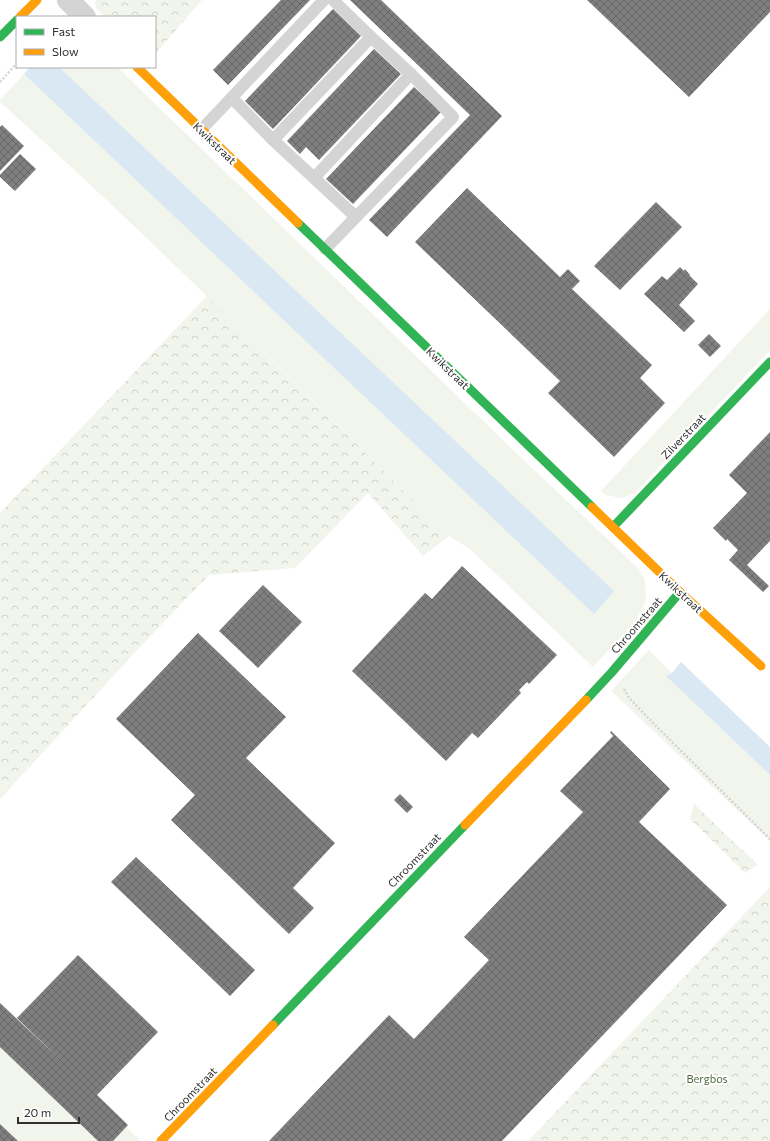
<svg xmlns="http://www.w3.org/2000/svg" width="770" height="1141" viewBox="0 0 770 1141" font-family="Commissioner,sans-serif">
<defs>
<pattern id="forest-crowns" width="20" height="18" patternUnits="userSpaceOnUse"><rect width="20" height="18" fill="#f1f5ec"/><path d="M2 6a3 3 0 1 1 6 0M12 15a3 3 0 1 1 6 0" fill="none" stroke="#cfd2cb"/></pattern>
<pattern id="building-cross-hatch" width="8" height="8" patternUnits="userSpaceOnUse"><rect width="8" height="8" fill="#7f7f7f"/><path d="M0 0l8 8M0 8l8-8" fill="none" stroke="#686868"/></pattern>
</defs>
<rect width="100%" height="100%" fill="#fff"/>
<!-- green -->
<g fill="#f1f5ec">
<path d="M59 67H117L513 450 639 569 645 581 646 600 637 619 593 667 469 548 449 536C301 389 155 241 0 102V100L24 74 594 613 613 591Z"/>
<polygon points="770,309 770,350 634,494 621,498 606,495 601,491"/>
<polygon points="649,650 672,673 666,676 770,775 770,841 611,691"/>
<polygon points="0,1013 141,1141 0,1141"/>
</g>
<!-- forest -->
<g fill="url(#forest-crowns)">
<polygon points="96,0 202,0 155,54 155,17 106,17 96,8 95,3"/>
<polygon points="207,296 449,536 423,556 368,493 295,568 209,575 140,647 0,799 0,513"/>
<polygon points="694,804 758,865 745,873 690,819"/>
<polygon points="770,887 770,1141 528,1141"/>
</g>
<!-- water -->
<g fill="#d9e8f2">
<polygon points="30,67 59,67 614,591 594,614 24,74"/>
<polygon points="681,662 770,747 770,775 666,676 672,673"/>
</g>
<!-- building -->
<g fill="url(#building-cross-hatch)">
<polygon points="281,0 310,0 228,85 213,70"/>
<polygon points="350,0 381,0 502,116 387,237 369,220 470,115"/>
<polygon points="587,0 770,0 770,12 689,97"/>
<polygon points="333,9 361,36 273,129 245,101"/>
<polygon points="374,49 401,74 319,160 306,147 300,154 287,141"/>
<polygon points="414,87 441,112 353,204 326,179"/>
<polygon points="2,125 24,146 0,171 0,127"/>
<polygon points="20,154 36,169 15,191 0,177 0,175"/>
<polygon points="467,188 560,277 568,269 580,281 572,289 652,365 640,378 665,403 614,457 548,393 560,381 415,242"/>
<polygon points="656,202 682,227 620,290 594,266"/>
<polygon points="680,267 684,271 685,269 690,275 690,276 698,284 679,305 695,321 684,332 644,294 662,276 667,280"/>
<polygon points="709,334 721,346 710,357 698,345"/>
<polygon points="770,432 770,541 747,565 769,586 763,592 729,560 738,550 727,539 726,541 713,528 747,493 729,475"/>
<polygon points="462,566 557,655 529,684 527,682 519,690 521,693 478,738 472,733 446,761 352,671 425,593 432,599"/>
<polygon points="263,585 302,622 258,668 219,631"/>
<polygon points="198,633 286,717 246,758 335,843 293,888 314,908 289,934 171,820 195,795 116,719"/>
<polygon points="611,731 670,789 639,822 727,905 502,1141 269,1141 389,1015 414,1039 489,960 464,937 583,812 560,791 613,736 610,732"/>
<polygon points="400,794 413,807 407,813 394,800"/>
<polygon points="136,857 255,970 230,996 111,882"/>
<polygon points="78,955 158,1032 97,1095 128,1125 113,1141 98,1141 0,1047 0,1003 64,1063 17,1018"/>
<polygon points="0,1124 18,1141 0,1141"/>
</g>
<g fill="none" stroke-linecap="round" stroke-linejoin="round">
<!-- path -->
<g stroke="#d4d4d4" stroke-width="2.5" stroke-dasharray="2 2" stroke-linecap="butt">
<polyline points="0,82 17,63"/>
<polyline points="624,689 629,698 656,726 770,839"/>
</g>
<!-- lane -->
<g stroke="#d4d4d4" stroke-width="12">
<polyline points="371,37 411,74"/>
<polyline points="232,98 273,140"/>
<polyline points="201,130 324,0"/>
<polyline points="314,178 356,217"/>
<polyline points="325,249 453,117 411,74 314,178 273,140 371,37 333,0"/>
</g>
<!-- street -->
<polyline stroke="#d4d4d4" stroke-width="22" points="68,0 85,17"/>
<!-- fast -->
<g stroke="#30b455" stroke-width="9">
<polyline points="0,37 17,20"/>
<polyline points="298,223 592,507"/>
<polyline points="613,527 770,362"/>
<polyline points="586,700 612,672 680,592"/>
<polyline points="273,1025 465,825"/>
</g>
<!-- slow -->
<g stroke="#ff9f0a" stroke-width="9">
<polyline points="20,17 37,0"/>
<polyline points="137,67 298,223"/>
<polyline points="592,507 680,592 761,666"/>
<polyline points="465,825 586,700"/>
<polyline points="161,1141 273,1025"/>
</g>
</g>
<g text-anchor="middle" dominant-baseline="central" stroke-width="4" stroke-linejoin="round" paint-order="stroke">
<!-- street labels -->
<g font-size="11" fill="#303030" stroke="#fff">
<text transform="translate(215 143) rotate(44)">Kwikstraat</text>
<text transform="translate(448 368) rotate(44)">Kwikstraat</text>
<text transform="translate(683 436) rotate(-46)">Zilverstraat</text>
<text transform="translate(681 592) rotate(43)">Kwikstraat</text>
<text transform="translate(636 625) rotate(-49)">Chroomstraat</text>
<text transform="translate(414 860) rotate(-46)">Chroomstraat</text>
<text transform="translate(190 1094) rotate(-46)">Chroomstraat</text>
</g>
<!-- park labels -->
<g font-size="11" fill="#516d3c" stroke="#fff">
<text x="707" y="1078">Bergbos</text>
</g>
</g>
<!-- legend -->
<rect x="16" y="16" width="140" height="52" fill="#ffffff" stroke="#acacac"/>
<rect x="24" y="29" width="20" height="6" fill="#30b455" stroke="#acacac"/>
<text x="52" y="36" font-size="12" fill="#303030">Fast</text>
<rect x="24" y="49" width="20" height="6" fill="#ff9f0a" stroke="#acacac"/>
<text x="52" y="56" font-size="12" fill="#303030">Slow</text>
<!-- scale -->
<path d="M18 1117v6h61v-6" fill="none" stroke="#303030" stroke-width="2"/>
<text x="24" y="1117" font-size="12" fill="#303030" stroke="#ffffff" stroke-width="3" paint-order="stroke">20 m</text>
</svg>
